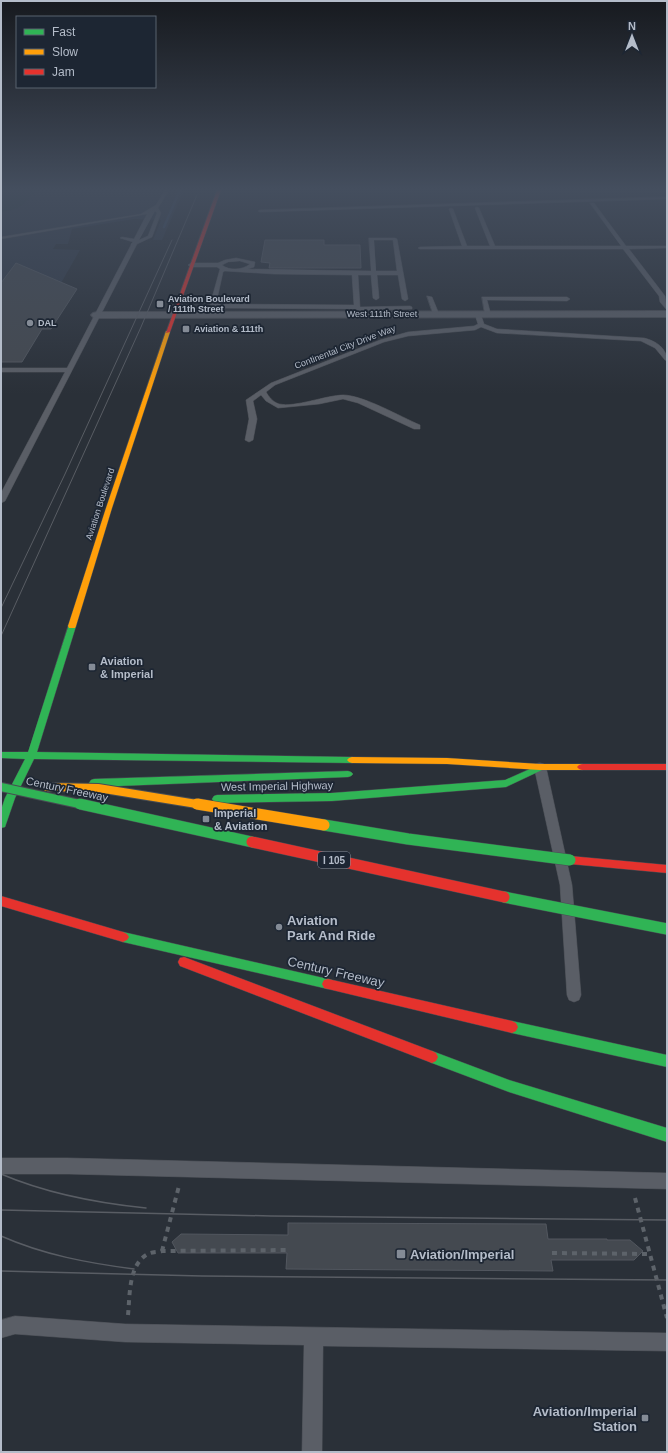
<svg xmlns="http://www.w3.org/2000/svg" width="668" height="1453" viewBox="0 0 668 1453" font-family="Arial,sans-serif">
<rect width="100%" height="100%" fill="#2a3038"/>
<!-- airport -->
<polygon fill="#313a48" points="1,190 184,190 162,240 153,240 161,220 134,219 72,229 68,244 56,244 53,249 80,250 57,290 1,290"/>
<!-- green -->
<path fill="#273a3e" d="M1 190H41L35 191C24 206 20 209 1 212Z"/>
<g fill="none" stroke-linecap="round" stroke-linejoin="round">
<!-- stream -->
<polyline stroke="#384963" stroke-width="2.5" points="164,227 180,190"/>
</g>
<!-- building -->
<g fill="#444950" stroke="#52575f">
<polygon points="265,240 324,240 324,245 360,245 361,268 269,268 270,263 261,262"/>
<polygon points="16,263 77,289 51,329 42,329 22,362 1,362 1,283"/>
<polygon points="288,1223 546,1224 548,1239 607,1239 607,1240 630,1240 643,1251 634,1260 551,1260 553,1271 286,1269 287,1253 178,1253 172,1242 181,1234 288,1235"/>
</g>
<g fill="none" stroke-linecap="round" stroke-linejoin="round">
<defs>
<g id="lane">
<path d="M165 190H169L158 208 161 213 152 237 137 244 5 501 1 503V493L65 372H1V368H67L131 245V244L133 242 120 238 122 237 134 239 147 214 1 239V237L141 214 156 205ZM155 211 157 213 148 236 139 240Z"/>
<polygon points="667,197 667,199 260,212 258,211 260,210"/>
<polygon points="590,203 594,203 626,246 667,246 667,248 629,249 665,296 667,310 660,302 659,296 623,249 420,249 418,248 420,247 462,246 449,209 451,208 453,209 467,246 490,246 475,208 477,207 479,208 495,246 621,246"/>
<path d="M369 238H395L397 239 408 299 405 301 402 299 398 275H377L379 298 376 300 373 298 371 275H358L360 307 410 306 412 307V309L357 311 354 309 215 308 210 305 220 269 217 267H191L188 265 191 263H218L225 260 236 258 255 262 254 267 248 269 371 271ZM374 240H393L397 271H376ZM240 261 250 264C243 270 229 271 222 265L228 262ZM225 271 274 274 352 275 354 305 216 304 223 272Z"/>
<polygon points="427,296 432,297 439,314 438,315 433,314"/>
<polygon points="482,297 567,297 570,299 567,301 487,300 491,315 488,317 485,315"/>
<path d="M478 313 481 315 484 324 497 329 644 338C656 341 667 348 667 361L665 360 655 348 641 341 497 333 481 327 475 330 408 336 384 342 275 385 266 392C269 397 273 402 279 404 294 408 327 395 343 395 363 395 401 417 420 425V429H414L358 403 343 399 319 404 278 408 266 401 261 395 253 401 257 419 253 440 249 442 245 440 249 419 246 400 271 383 380 340 408 332 474 326 478 324 475 315Z"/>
<polygon points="540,763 544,764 546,767 572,885 581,995 579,1000 574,1002 569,1000 567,995 560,885 534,767 536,764"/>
<polygon points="1,1158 68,1158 667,1173 667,1189 68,1174 1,1174"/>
<polygon points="15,1316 125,1324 667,1333 667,1351 323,1346 322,1452 302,1452 304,1345 125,1342 15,1334 1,1338 1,1320"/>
</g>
<polygon id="street" points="667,311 667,317 97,318 93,317 91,315 93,313 97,312"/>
<g id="fast">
<polygon points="69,624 75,624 76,626 37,752 352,757 355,758 357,760 355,762 352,763 34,759 15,798 6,824 5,827 1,828 1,810 5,798 25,759 1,758 1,752 28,752"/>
<polygon points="539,765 542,766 544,768 542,770 506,787 332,801 217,803 214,802 212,799 214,796 217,795 332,793 505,780"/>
<polygon points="348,771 351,772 353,774 351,776 348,777 94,787 91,786 89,783 91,780 94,779"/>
<polygon points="123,932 328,979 332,980 334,984 332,988 328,989 123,942 119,940 117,937 119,934"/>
<polygon points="512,1021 667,1055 667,1067 512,1033 508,1031 506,1027 508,1023"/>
<polygon points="432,1051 509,1080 667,1128 667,1142 509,1092 432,1063 428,1061 426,1057 428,1053"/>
</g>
<g id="slow">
<polygon points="166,331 170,332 112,508 76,626 75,628 69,628 68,626 106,508"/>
<polygon points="352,757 447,758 540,764 582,764 585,765 587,767 585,769 582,770 540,770 447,764 352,763 349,762 347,760 349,758"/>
</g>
<g id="jam">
<polygon points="217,190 221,190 170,332 166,333"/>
<polygon points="582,764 667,764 667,770 582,770 579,769 577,767 579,765"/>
<polygon points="570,856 667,865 667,873 570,864 566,863 565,860 566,857"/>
<polygon points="1,896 123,932 127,934 129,937 127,940 123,942 1,906"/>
<polygon points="184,957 432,1051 436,1053 438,1057 436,1061 432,1063 180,966 178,962 180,958"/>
<polygon points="328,979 512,1021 516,1023 518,1027 516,1031 512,1033 328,989 324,988 322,984 324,980"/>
</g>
</defs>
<!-- lane casing -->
<use href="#lane" stroke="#484c53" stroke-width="1"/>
<!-- street casing -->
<use href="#street" stroke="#484c53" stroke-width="2"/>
<!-- fast casing -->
<use href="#fast" stroke="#484c53" stroke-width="1"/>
<!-- slow casing -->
<use href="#slow" stroke="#484c53" stroke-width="1"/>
<!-- jam casing -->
<use href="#jam" stroke="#484c53" stroke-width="1"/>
<!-- path -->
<g stroke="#5d636a" stroke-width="4" stroke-dasharray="5 5" stroke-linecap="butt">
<polyline points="635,1198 667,1318"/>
<polyline points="162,1251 179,1186"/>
<polyline points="552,1253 649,1254"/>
<path d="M128 1315C130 1296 128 1262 150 1253 153 1252 158 1252 162 1251L287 1250"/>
</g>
<!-- lane -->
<use href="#lane" fill="#5a5e66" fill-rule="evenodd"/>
<!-- street -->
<use href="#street" fill="#5a5e66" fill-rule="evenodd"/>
<!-- fast -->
<use href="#fast" fill="#30b455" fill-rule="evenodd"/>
<!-- slow -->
<use href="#slow" fill="#ff9f0a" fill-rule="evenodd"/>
<!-- jam -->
<use href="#jam" fill="#e5322d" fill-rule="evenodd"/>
<!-- tram-far1 -->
<g stroke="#595d64" stroke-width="1">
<polyline points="1,608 65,474 172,240"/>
<polyline points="1,636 141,327 197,195"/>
</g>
<!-- tram -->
<g stroke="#595d64" stroke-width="1.5">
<path d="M1 1174C48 1194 96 1203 146 1208"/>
<polyline points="1,1210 271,1216 667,1220"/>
<path d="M1 1236C44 1255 88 1263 134 1269"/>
<polyline points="1,1271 202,1276 667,1280"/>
</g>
<defs>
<polyline id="fast-bridge-far1" points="1,787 84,805"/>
<g id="fast-bridge">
<polyline points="80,804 252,842"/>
<polyline points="324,825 408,839 570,860"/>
<polyline points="504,897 667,929"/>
</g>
<polyline id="slow-bridge-far1" points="47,787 98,788 203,805"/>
<polyline id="slow-bridge" points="197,804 324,825"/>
<polyline id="jam-bridge" points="252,842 504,897"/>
</defs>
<!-- fast-bridge-far1 casing -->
<use href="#fast-bridge-far1" stroke="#474c53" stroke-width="10" stroke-linecap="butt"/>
<!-- fast-bridge casing -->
<use href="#fast-bridge" stroke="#474c53" stroke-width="12" stroke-linecap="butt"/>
<!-- slow-bridge-far1 casing -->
<use href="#slow-bridge-far1" stroke="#474c53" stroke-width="10" stroke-linecap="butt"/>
<!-- slow-bridge casing -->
<use href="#slow-bridge" stroke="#474c53" stroke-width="12" stroke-linecap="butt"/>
<!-- jam-bridge casing -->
<use href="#jam-bridge" stroke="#474c53" stroke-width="12" stroke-linecap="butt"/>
<!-- fast-bridge-far1 -->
<use href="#fast-bridge-far1" stroke="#30b455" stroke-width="8"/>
<!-- fast-bridge -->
<use href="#fast-bridge" stroke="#30b455" stroke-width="11"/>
<!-- slow-bridge-far1 -->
<use href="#slow-bridge-far1" stroke="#ff9f0a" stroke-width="8"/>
<!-- slow-bridge -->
<use href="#slow-bridge" stroke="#ff9f0a" stroke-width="11"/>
<!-- jam-bridge -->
<use href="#jam-bridge" stroke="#e5322d" stroke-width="11"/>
</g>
<!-- sky -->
<linearGradient id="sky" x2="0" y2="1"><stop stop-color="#171a1f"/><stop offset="0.48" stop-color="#444e5e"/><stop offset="1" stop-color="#444e5e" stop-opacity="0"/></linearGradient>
<rect width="668" height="394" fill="url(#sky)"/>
<!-- markers -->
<g fill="#848b96" stroke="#1d2633" stroke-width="1.5">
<rect x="156" y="300" width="8" height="8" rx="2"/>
<circle cx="30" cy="323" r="4"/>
<rect x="182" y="325" width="8" height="8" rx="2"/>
<rect x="88" y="663" width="8" height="8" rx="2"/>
<rect x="202" y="815" width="8" height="8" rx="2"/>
<circle cx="279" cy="927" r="4"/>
<rect x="396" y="1249" width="10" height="10" rx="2"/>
<rect x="641" y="1414" width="8" height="8" rx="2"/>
</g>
<g text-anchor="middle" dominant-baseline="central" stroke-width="3.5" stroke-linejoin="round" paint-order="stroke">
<!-- far-poi labels -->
<g font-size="9" font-weight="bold" fill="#b4bcc9" stroke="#1d2633" text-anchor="start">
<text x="168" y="299">Aviation Boulevard<tspan x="168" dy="10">/ 111th Street</tspan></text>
<text x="38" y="323">DAL</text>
<text x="194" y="329">Aviation &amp; 111th</text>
</g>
<!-- far-street labels -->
<g font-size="9" fill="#b4bcc9" stroke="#1d2633">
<text x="382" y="314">West 111th Street</text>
<text transform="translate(345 347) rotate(-21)">Continental City Drive Way</text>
<text transform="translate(100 504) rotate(-72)">Aviation Boulevard</text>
</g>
<!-- shield labels -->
<rect fill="#1d2633" stroke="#878f9c" stroke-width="1" x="318" y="852" width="32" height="16" rx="3"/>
<g font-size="10" font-weight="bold" fill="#b4bcc9">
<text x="334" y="860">I 105</text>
</g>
<!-- poi labels -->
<g font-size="11" font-weight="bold" fill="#b4bcc9" stroke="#1d2633" text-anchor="start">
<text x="100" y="661">Aviation<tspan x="100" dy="13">&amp; Imperial</tspan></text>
<text x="214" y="813">Imperial<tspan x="214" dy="13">&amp; Aviation</tspan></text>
</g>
<!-- street labels -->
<g font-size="11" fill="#b4bcc9" stroke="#1d2633">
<text transform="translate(277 786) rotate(-1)">West Imperial Highway</text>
<text transform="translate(67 789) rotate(12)">Century Freeway</text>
</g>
<!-- near-poi labels -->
<g font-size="13" font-weight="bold" fill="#b4bcc9" stroke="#1d2633" text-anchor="start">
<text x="287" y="920">Aviation<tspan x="287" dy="15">Park And Ride</tspan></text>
<text x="410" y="1254">Aviation/Imperial</text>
<text x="637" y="1411" text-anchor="end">Aviation/Imperial<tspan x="637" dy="15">Station</tspan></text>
</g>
<!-- near-street labels -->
<g font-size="13" fill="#b4bcc9" stroke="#1d2633">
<text transform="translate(336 972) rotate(13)">Century Freeway</text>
</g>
</g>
<!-- border -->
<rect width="668" height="1453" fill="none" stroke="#b4bcc9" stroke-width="4"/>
<!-- legend -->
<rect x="16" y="16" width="140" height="72" fill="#1d2633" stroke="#59626f"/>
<rect x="24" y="29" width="20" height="6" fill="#30b455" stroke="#59626f"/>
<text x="52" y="36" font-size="12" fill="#b4bcc9">Fast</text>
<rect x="24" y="49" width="20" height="6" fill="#ff9f0a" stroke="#59626f"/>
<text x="52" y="56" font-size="12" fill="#b4bcc9">Slow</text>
<rect x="24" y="69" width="20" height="6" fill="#e5322d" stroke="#59626f"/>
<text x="52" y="76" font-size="12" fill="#b4bcc9">Jam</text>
<!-- north arrow -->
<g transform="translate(632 36)" stroke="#1d2633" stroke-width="3" paint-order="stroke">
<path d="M0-3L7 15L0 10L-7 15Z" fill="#b4bcc9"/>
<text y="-6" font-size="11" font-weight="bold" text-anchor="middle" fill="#b4bcc9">N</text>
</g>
</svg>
